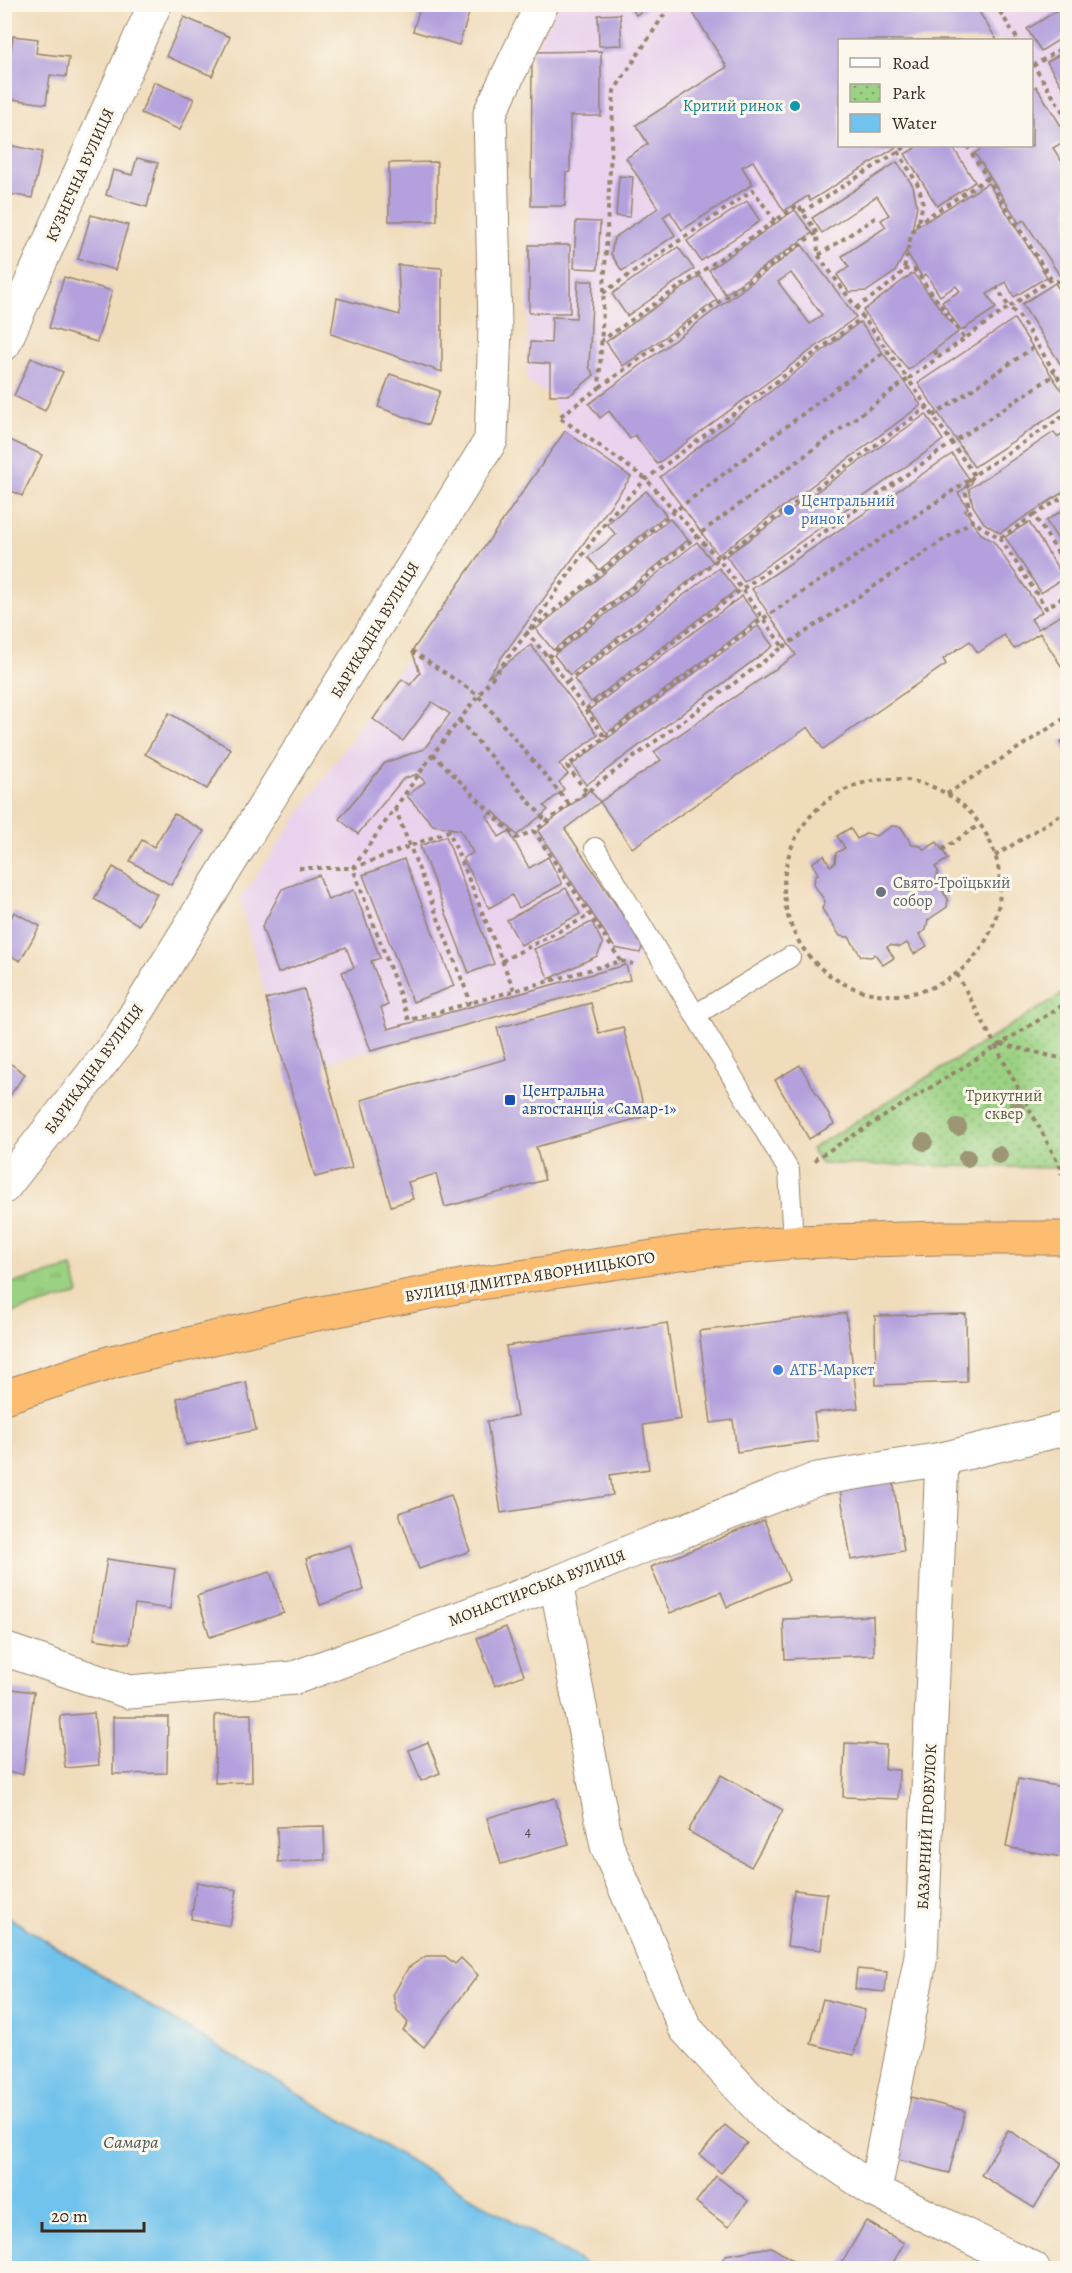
<svg xmlns="http://www.w3.org/2000/svg" width="1072" height="2273" viewBox="0 0 1072 2273" font-family="Alegreya,serif">
<defs>
<pattern id="grass-tufts" width="24" height="20" patternUnits="userSpaceOnUse" patternTransform="scale(1.5)"><rect width="24" height="20" fill="#9bd183"/><path d="M3 7l-1-3M5 7V3M7 7l1-3M15 17l-1-3M17 17v-4M19 17l1-3" fill="none" stroke="#80aa6b"/></pattern>
<pattern id="park-dots" width="8" height="8" patternUnits="userSpaceOnUse" patternTransform="scale(1.5)"><rect width="8" height="8" fill="#9bd183"/><path d="M2 2h.1M6 6h.1" fill="none" stroke="#80aa6b" stroke-width="1.8" stroke-linecap="round"/></pattern>
</defs>
<rect width="100%" height="100%" fill="#fbf7ec"/>
<filter id="ink" filterUnits="userSpaceOnUse"><feTurbulence type="fractalNoise" baseFrequency=".0167" numOctaves="2"/><feDisplacementMap in="SourceGraphic" scale="12" xChannelSelector="R" yChannelSelector="G"/><feConvolveMatrix kernelMatrix="1 2 1 2 8 2 1 2 1" color-interpolation-filters="sRGB"/></filter>
<filter id="wash" filterUnits="userSpaceOnUse"><feTurbulence type="fractalNoise" baseFrequency=".008" numOctaves="4" result="noise"/><feDisplacementMap in="SourceGraphic" scale="24" xChannelSelector="R" yChannelSelector="G"/><feGaussianBlur stdDeviation="1.35" result="paint"/><feColorMatrix in="noise" values="0 0 0 0 0 0 0 0 0 0 0 0 0 0 0 0 0 1.4 0 .05"/><feComposite in="paint" operator="in"/></filter>
<g filter="url(#wash)">
<rect width="100%" height="100%" fill="#f0dcbb"/>
<!-- built -->
<path fill="#e9d2ed" fill-rule="evenodd" d="M559 5H1067V670L1011 590 632 848 599 803 565 829 643 945 630 980 323 1063 304 989 266 999 240 899 565 431 550 395 527 382 532 52ZM840 40H1032V146H840Z"/>
<!-- grass -->
<polygon fill="url(#grass-tufts)" stroke="#6b7e50" stroke-width="1.5" points="72,1267 79,1294 5,1315 5,1285"/>
<!-- park -->
<polygon fill="url(#park-dots)" stroke="#6b7e50" stroke-width="1.5" points="1067,991 1067,1168 821,1164 811,1149"/>
<!-- water -->
<polygon fill="#71c2ec" stroke="#567685" stroke-width="1.5" points="5,1915 163,2014 592,2268 5,2268"/>
<g id="blocks">
<!-- building -->
<g fill="#b3a0dd" fill-rule="evenodd">
<polygon points="421,4 472,4 459,45 413,31"/>
<polygon points="630,4 654,4 636,15"/>
<polygon points="696,4 947,4 950,9 957,4 974,4 997,40 840,40 840,146 898,146 810,201 808,196 784,211 753,161 742,167 753,184 682,230 670,212 663,217 675,235 622,271 611,254 614,238 658,208 626,158 648,144 636,125 727,67 690,8"/>
<polygon points="1068,4 1068,34 1041,51 1027,29"/>
<polygon points="620,14 622,45 599,46 598,15"/>
<polygon points="184,17 230,37 212,76 166,56"/>
<polygon points="13,36 38,39 36,53 69,57 66,77 50,75 46,104 4,98"/>
<polygon points="1068,49 1068,87 1064,90 1047,62"/>
<polygon points="601,51 601,116 570,116 570,172 566,173 565,206 531,206 532,52"/>
<polygon points="154,82 194,99 180,130 141,113"/>
<polygon points="1036,86 1068,137 1068,139 1053,148 1068,171 1068,271 1060,276 1024,220 1019,223 975,153 981,149 979,146 1032,146 1032,89"/>
<polygon points="4,144 42,152 32,198 4,193"/>
<polygon points="919,146 952,146 975,182 937,206 905,154"/>
<polygon points="137,158 158,163 147,207 106,195 113,170 132,175"/>
<polygon points="437,162 437,221 389,221 389,163"/>
<polygon points="897,162 913,186 917,206 912,230 988,183 1047,277 1014,297 1006,282 987,294 996,308 961,331 942,302 960,291 956,286 940,296 926,274 922,277 906,251 895,272 867,291 849,292 837,275 849,267 842,256 886,227 881,220 889,215 877,196 822,233 812,218"/>
<polygon points="619,176 633,177 630,217 616,216"/>
<polygon points="747,201 760,221 701,261 687,241"/>
<polygon points="795,210 812,233 725,294 709,270"/>
<polygon points="91,215 128,225 115,270 78,259"/>
<polygon points="576,221 600,222 598,269 574,268"/>
<rect x="529" y="245" width="41" height="68"/>
<path d="M802 245 856 317 657 464 635 435 630 439 609 411 600 418 589 404ZM791 273 822 315 810 324 778 282Z"/>
<polygon points="678,247 694,269 627,316 612,294"/>
<polygon points="398,265 442,268 442,372 331,334 337,298 400,315"/>
<polygon points="913,273 958,332 908,370 863,311"/>
<polygon points="700,276 717,300 623,366 606,342"/>
<polygon points="64,277 112,291 97,342 49,328"/>
<polygon points="578,281 593,281 589,367 594,375 570,395 550,395 550,364 530,362 531,342 551,343 552,317 576,318"/>
<polygon points="1055,283 1065,299 1068,298 1068,376 1022,304"/>
<polygon points="1014,319 1068,400 1068,405 974,467 918,383"/>
<polygon points="860,322 921,405 718,555 660,477"/>
<polygon points="31,358 63,372 45,411 14,396"/>
<polygon points="390,374 440,391 428,425 378,407"/>
<polygon points="926,414 943,440 744,582 726,556"/>
<polygon points="1068,430 1068,489 1000,533 984,523 973,506 969,489 1054,432 1057,437"/>
<polygon points="565,431 631,477 487,678 531,645 598,735 559,764 568,774 559,782 564,789 544,806 548,810 517,835 493,811 487,816 499,837 509,831 529,868 548,857 562,884 519,908 512,895 489,908 463,858 473,853 460,830 433,825 407,796 425,782 417,774 403,779 358,834 339,819 385,763 424,749 450,714 432,702 403,741 373,719 402,679 410,685 420,673 412,651"/>
<polygon points="4,437 42,455 22,496 4,487"/>
<polygon points="952,454 972,483 958,493 968,508 965,510 980,533 994,542 1042,612 1031,619 1038,629 1068,611 1068,670 1065,672 1040,633 1014,649 1004,635 978,653 970,641 943,659 946,664 823,749 808,727 632,848 600,802 661,760 654,752 796,655 752,589"/>
<polygon points="646,491 666,515 599,570 588,557 616,535 607,524"/>
<polygon points="1068,504 1068,555 1046,521 1066,508 1065,506"/>
<polygon points="670,519 688,540 553,650 536,629"/>
<polygon points="1029,522 1064,578 1041,593 1005,537"/>
<polygon points="697,542 713,562 570,675 554,655"/>
<polygon points="719,568 736,590 591,702 574,679"/>
<polygon points="742,596 759,619 607,733 589,710"/>
<polygon points="758,626 773,646 586,785 572,765"/>
<polygon points="169,713 231,749 207,789 145,754"/>
<polygon points="1068,737 1068,755 1060,742"/>
<polygon points="590,790 600,802 565,829 643,945 640,953 615,948 538,831"/>
<polygon points="174,814 204,831 171,885 130,861 142,840 154,847"/>
<polygon points="892,826 901,827 912,845 921,846 924,850 937,842 948,859 935,867 938,871 936,881 948,899 947,907 928,920 926,930 919,934 927,946 914,954 907,943 900,947 890,945 887,947 894,958 883,965 875,954 871,957 861,956 849,937 840,936 822,909 825,901 814,885 815,876 818,874 812,863 824,855 830,866 835,863 836,853 845,848 837,836 850,828 857,839 867,833 876,836"/>
<polygon points="446,836 494,964 469,973 420,846"/>
<polygon points="404,859 454,986 413,1002 363,875"/>
<polygon points="113,867 157,894 139,925 94,899"/>
<polygon points="319,875 328,900 354,890 380,958 371,961 388,1005 381,1008 388,1029 626,965 630,980 371,1051 342,972 354,968 346,947 278,973 262,927 282,889"/>
<polygon points="566,888 580,914 521,945 507,920"/>
<polygon points="14,912 40,926 20,961 4,952 4,929"/>
<polygon points="592,922 603,944 597,956 549,979 534,949"/>
<polygon points="304,989 352,1168 315,1177 266,999"/>
<polygon points="591,1003 599,1033 623,1027 646,1116 536,1147 545,1180 445,1207 436,1174 408,1182 413,1199 391,1206 361,1100 506,1059 497,1028"/>
<polygon points="4,1059 25,1074 9,1097 4,1094"/>
<polygon points="800,1065 834,1124 809,1139 775,1080"/>
<polygon points="846,1313 858,1408 814,1413 818,1441 737,1452 733,1420 711,1423 699,1331"/>
<polygon points="966,1314 967,1382 876,1385 875,1316"/>
<polygon points="667,1323 681,1419 643,1425 649,1469 610,1475 613,1495 501,1513 487,1421 517,1416 506,1346"/>
<polygon points="246,1382 256,1430 186,1445 177,1398"/>
<polygon points="893,1481 904,1551 851,1560 840,1490"/>
<polygon points="451,1495 470,1551 419,1569 399,1513"/>
<polygon points="764,1520 789,1580 727,1607 721,1592 670,1613 651,1567"/>
<polygon points="350,1545 364,1590 320,1605 306,1559"/>
<polygon points="107,1559 175,1569 170,1609 135,1604 129,1644 94,1639"/>
<polygon points="270,1572 284,1613 210,1637 197,1596"/>
<polygon points="4,1574 10,1577 4,1588"/>
<polygon points="873,1616 874,1655 785,1659 783,1619"/>
<polygon points="506,1627 524,1675 495,1686 477,1638"/>
<polygon points="4,1688 34,1692 23,1774 4,1772"/>
<polygon points="94,1713 99,1765 65,1768 60,1716"/>
<polygon points="251,1714 252,1782 215,1783 215,1715"/>
<polygon points="113,1717 168,1717 167,1773 113,1774"/>
<polygon points="428,1742 440,1773 421,1781 409,1750"/>
<polygon points="845,1743 886,1745 885,1769 899,1770 898,1799 843,1797"/>
<polygon points="721,1775 783,1810 751,1867 688,1831"/>
<polygon points="1018,1779 1068,1788 1068,1858 1006,1847"/>
<polygon points="555,1798 569,1844 501,1864 487,1818"/>
<polygon points="324,1826 325,1860 278,1862 277,1827"/>
<polygon points="197,1882 237,1890 230,1926 191,1919"/>
<polygon points="794,1890 827,1894 821,1950 787,1946"/>
<polygon points="426,1956 445,1956 455,1964 461,1958 478,1975 424,2047 403,2030 408,2023 397,2010 393,1995 408,1968"/>
<polygon points="857,1969 887,1972 885,1992 855,1989"/>
<polygon points="823,1999 865,2010 854,2055 811,2044"/>
<polygon points="911,2097 965,2111 949,2173 895,2159"/>
<polygon points="725,2125 747,2143 721,2173 700,2155"/>
<polygon points="1008,2130 1062,2163 1034,2208 981,2175"/>
<polygon points="716,2176 748,2201 728,2227 696,2202"/>
<polygon points="866,2221 904,2243 890,2268 847,2268 841,2265"/>
<polygon points="771,2247 806,2268 716,2268 726,2255"/>
</g>
</g>
</g>
<g filter="url(#ink)">
<use href="#blocks" fill-opacity="0" stroke="#96836c" stroke-width="1.5"/>
<g fill="none" stroke-linecap="round" stroke-linejoin="round">
<defs>
<g id="lane">
<polyline points="595,848 789,1171 793,1242"/>
<polyline points="695,1015 790,957"/>
</g>
<g id="street">
<polyline points="4,344 155,4"/>
<polyline points="4,1187 121,1038 491,440 495,327 490,113 542,4"/>
<polyline points="556,1583 607,1846 685,2028 768,2118 875,2191 1033,2268"/>
<polyline points="4,1649 129,1692 294,1678 556,1583 634,1550 817,1479 942,1459 1068,1428"/>
<polyline points="875,2191 921,1956 942,1459"/>
</g>
<polyline id="highway" points="4,1397 112,1362 306,1316 467,1285 679,1253 793,1242 941,1238 1068,1238"/>
</defs>
<!-- lane casing -->
<use href="#lane" stroke="#96836c" stroke-width="22"/>
<!-- street casing -->
<use href="#street" stroke="#96836c" stroke-width="35"/>
<!-- highway casing -->
<use href="#highway" stroke="#96836c" stroke-width="35"/>
<!-- path -->
<g stroke="#96836c" stroke-width="4" stroke-dasharray="4.5 4.5" stroke-linecap="butt">
<polyline points="995,4 1018,40"/>
<polyline points="1032,63 1068,120"/>
<polyline points="1033,66 1068,44"/>
<polyline points="967,146 1051,279 1068,285"/>
<polyline points="898,151 918,185 923,202 919,222"/>
<polyline points="802,212 907,146"/>
<polyline points="819,255 878,216"/>
<polyline points="904,269 915,270 965,339"/>
<polyline points="1051,279 1009,307 1019,316 1068,393"/>
<polyline points="603,293 753,190 775,221"/>
<path d="M856 308C868 299 899 281 904 268 909 252 907 237 918 223L988 178"/>
<polyline points="934,351 939,357"/>
<polyline points="600,387 816,233"/>
<polyline points="933,416 1037,345"/>
<polyline points="974,475 908,379 1009,307 997,288"/>
<polyline points="1068,494 1034,515 1068,569"/>
<polyline points="1034,515 1000,538 972,521 965,489 974,475 1068,413"/>
<polyline points="1000,538 1046,608 1068,594"/>
<polyline points="783,647 972,521"/>
<polyline points="412,651 478,695 569,804"/>
<polyline points="548,657 698,535 908,379 818,255 817,233 798,205 601,341"/>
<polyline points="567,682 718,559 928,407"/>
<polyline points="586,709 742,589 952,443 1056,374"/>
<polyline points="459,720 546,821"/>
<polyline points="605,737 764,618 969,480"/>
<polyline points="433,754 516,838 534,831"/>
<circle cx="892" cy="887" r="108"/>
<polyline points="586,791 567,766 605,737 548,657 527,633 675,511 887,350"/>
<polyline points="947,794 1068,716"/>
<polyline points="395,808 471,1003"/>
<polyline points="942,850 979,825"/>
<polyline points="995,856 1068,810"/>
<polyline points="299,868 353,868 433,754 527,633 611,515 646,479 863,317"/>
<polyline points="502,961 590,915"/>
<polyline points="621,961 534,831 783,647 742,589 718,559 646,479 559,417 599,388 614,91 671,4"/>
<polyline points="957,974 1061,1168 1061,1174"/>
<polyline points="514,990 449,831 353,868 409,1020 621,961 633,964"/>
<polyline points="1001,1044 1068,1060"/>
<polyline points="815,1161 817,1158 1068,1002"/>
<polyline points="1061,1168 1068,1158"/>
</g>
<!-- lane -->
<use href="#lane" stroke="#fff" stroke-width="20"/>
<!-- street -->
<use href="#street" stroke="#fff" stroke-width="33"/>
<!-- highway -->
<use href="#highway" stroke="#fcbd6f" stroke-width="33"/>
</g>
<!-- trees -->
<g fill="#9c9675">
<circle cx="1016" cy="1109" r="9"/>
<circle cx="958" cy="1127" r="9"/>
<circle cx="924" cy="1142" r="9"/>
<circle cx="999" cy="1155" r="9"/>
<circle cx="967" cy="1158" r="9"/>
</g>
</g>
<!-- markers -->
<circle fill="#0f9aa8" stroke="#fbf7ec" stroke-width="2" cx="795" cy="106" r="6"/>
<g fill="#3f7fe0" stroke="#fbf7ec" stroke-width="2">
<circle cx="789" cy="510" r="6"/>
<circle cx="778" cy="1370" r="6"/>
</g>
<circle fill="#6b7280" stroke="#fbf7ec" stroke-width="2" cx="881" cy="892" r="6"/>
<rect fill="#1a4fb4" stroke="#fbf7ec" stroke-width="2" x="504" y="1094" width="12" height="12" rx="3"/>
<g text-anchor="middle" dominant-baseline="central" stroke-width="6" stroke-linejoin="round" paint-order="stroke">
<!-- number labels -->
<g font-size="14" fill="#59484e">
<text x="528" y="1831">4</text>
</g>
<!-- culture labels -->
<g font-size="16" fill="#0d838f" stroke="#fbf7ec" text-anchor="end">
<text x="783" y="106">Критий ринок</text>
</g>
<!-- street labels -->
<g font-size="16" fill="#3b2a1e" stroke="#fbf7ec">
<text transform="translate(80 175) rotate(-66)">КУЗНЕЧНА ВУЛИЦЯ</text>
<text transform="translate(375 630) rotate(-59)">БАРИКАДНА ВУЛИЦЯ</text>
<text transform="translate(94 1069) rotate(-54)">БАРИКАДНА ВУЛИЦЯ</text>
<text transform="translate(530 1277) rotate(-9)">ВУЛИЦЯ ДМИТРА ЯВОРНИЦЬКОГО</text>
<text transform="translate(537 1588) rotate(-21)">МОНАСТИРСЬКА ВУЛИЦЯ</text>
<text transform="translate(927 1827) rotate(-87)">БАЗАРНИЙ ПРОВУЛОК</text>
</g>
<!-- shop labels -->
<g font-size="16" fill="#366cbe" stroke="#fbf7ec" text-anchor="start">
<text x="801" y="501">Центральний<tspan x="801" dy="18">ринок</tspan></text>
<text x="790" y="1370">АТБ-Маркет</text>
</g>
<!-- worship labels -->
<g font-size="16" fill="#5b616d" stroke="#fbf7ec" text-anchor="start">
<text x="893" y="883">Свято-Троїцький<tspan x="893" dy="18">собор</tspan></text>
</g>
<!-- transit labels -->
<g font-size="16" fill="#164399" stroke="#fbf7ec" text-anchor="start">
<text x="522" y="1091">Центральна<tspan x="522" dy="18">автостанція «Самар-1»</tspan></text>
</g>
<!-- park labels -->
<g font-size="16" fill="#585c3c" stroke="#fbf7ec">
<text x="1004" y="1096">Трикутний<tspan x="1004" dy="18">сквер</tspan></text>
</g>
<!-- water labels -->
<g font-size="18" font-style="italic" fill="#4b585c" stroke="#fbf7ec">
<text x="131" y="2142">Самара</text>
</g>
</g>
<!-- margin -->
<rect width="1072" height="2273" fill="none" stroke="#fbf7ec" stroke-width="24"/>
<!-- legend -->
<rect x="838" y="39" width="195" height="108" fill="#fbf7ec" stroke="#aea59a" stroke-width="1.5"/>
<rect x="850" y="58" width="30" height="9" fill="#ffffff" stroke="#aea59a" stroke-width="1.5"/>
<text x="892" y="69" font-size="18" fill="#3b2a1e">Road</text>
<rect x="850" y="84" width="30" height="18" fill="url(#park-dots)" stroke="#aea59a" stroke-width="1.5"/>
<text x="892" y="99" font-size="18" fill="#3b2a1e">Park</text>
<rect x="850" y="114" width="30" height="18" fill="#71c2ec" stroke="#aea59a" stroke-width="1.5"/>
<text x="892" y="129" font-size="18" fill="#3b2a1e">Water</text>
<!-- scale -->
<path d="M42 2222v9h102v-9" fill="none" stroke="#3b2a1e" stroke-width="3"/>
<text x="51" y="2222" font-size="18" fill="#3b2a1e" stroke="#fbf7ec" stroke-width="4.5" paint-order="stroke">20 m</text>
</svg>
